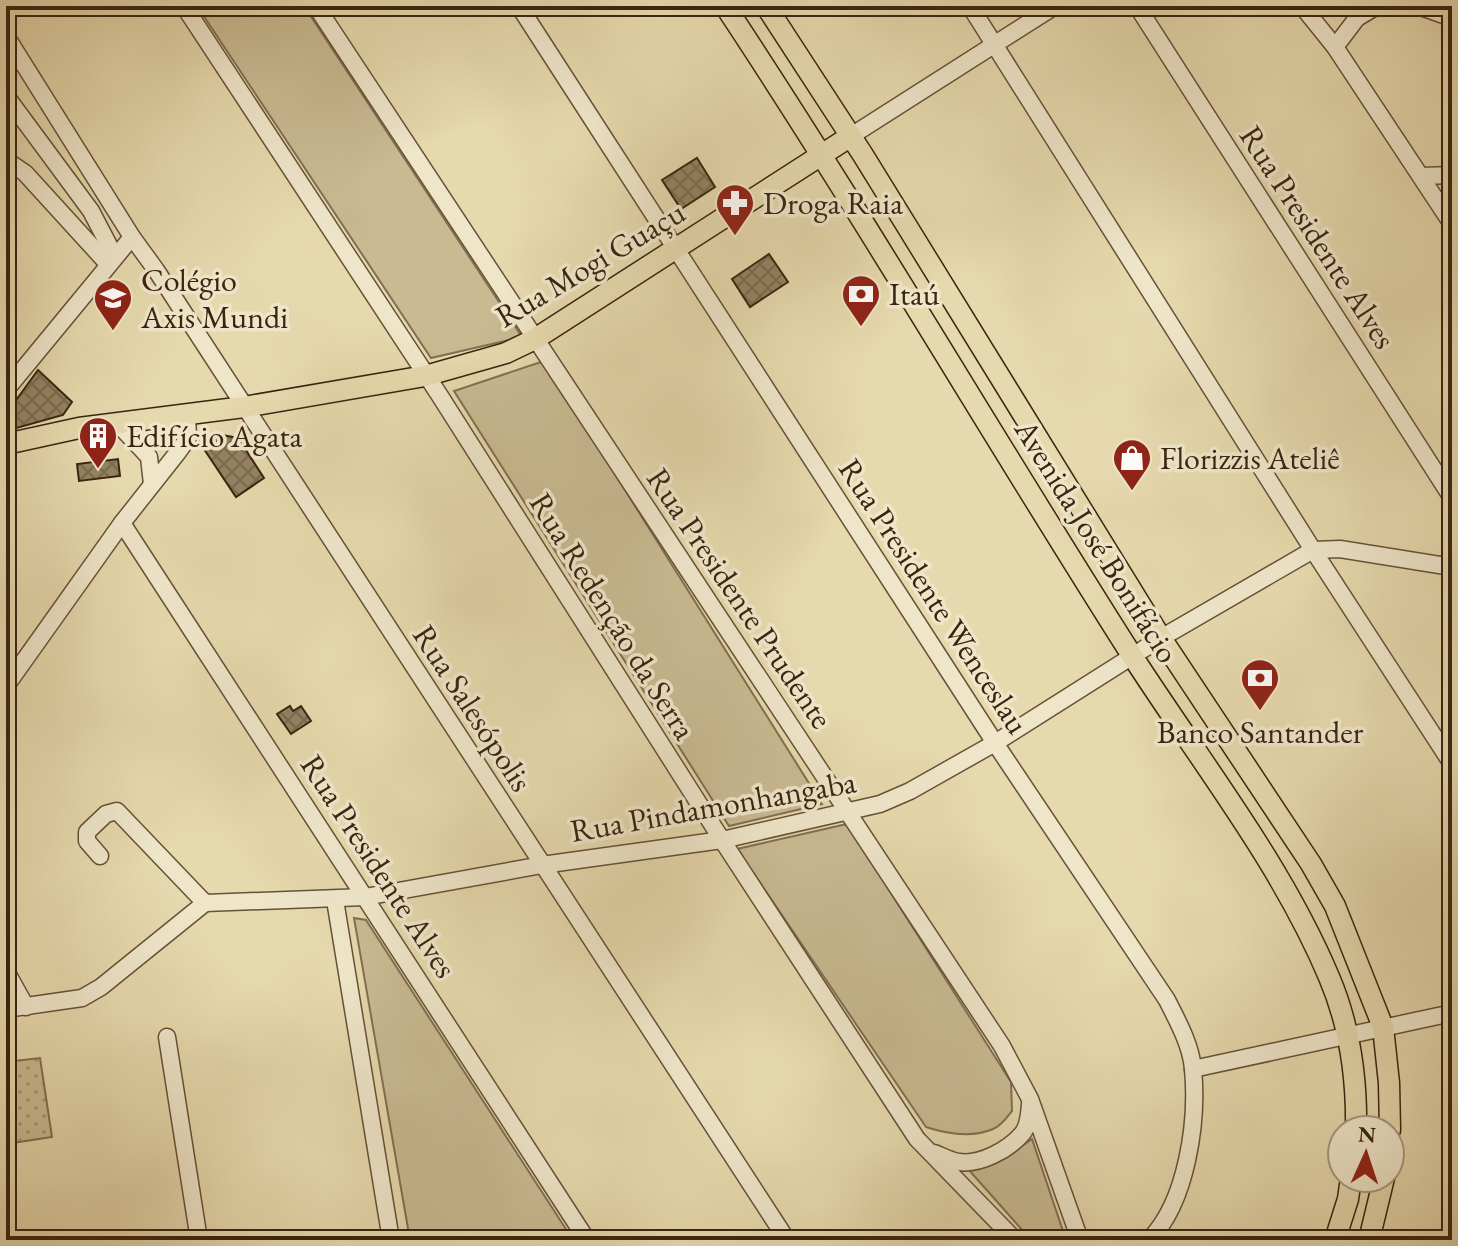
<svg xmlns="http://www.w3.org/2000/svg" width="1458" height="1246" viewBox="0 0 1458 1246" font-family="'EB Garamond',serif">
<defs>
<pattern id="grass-dots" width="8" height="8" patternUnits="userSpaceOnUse" patternTransform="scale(2)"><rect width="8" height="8" fill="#c9ba92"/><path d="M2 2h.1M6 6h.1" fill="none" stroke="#a49776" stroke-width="1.8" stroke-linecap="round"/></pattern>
<pattern id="building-cross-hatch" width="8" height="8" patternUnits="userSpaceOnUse" patternTransform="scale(2)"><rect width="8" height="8" fill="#938262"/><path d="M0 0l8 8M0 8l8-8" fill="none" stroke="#796a4f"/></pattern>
</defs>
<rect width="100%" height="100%" fill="#e6d9ad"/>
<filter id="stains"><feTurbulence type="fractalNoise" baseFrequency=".0025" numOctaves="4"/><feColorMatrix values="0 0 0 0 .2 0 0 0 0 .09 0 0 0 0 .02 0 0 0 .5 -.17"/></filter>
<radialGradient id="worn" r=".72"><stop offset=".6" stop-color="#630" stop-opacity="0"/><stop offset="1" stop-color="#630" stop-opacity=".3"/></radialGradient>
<!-- grass -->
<polygon fill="url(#grass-dots)" stroke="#826f51" stroke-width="2" points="40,1058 52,1137 6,1144 6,1062"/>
<!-- park -->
<g fill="#c9ba92" stroke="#826f51" stroke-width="2">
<polygon points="197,6 304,6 522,337 431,358"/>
<polygon points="544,361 822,804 729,826 454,391"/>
<path d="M847 824 1011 1082 1012 1111C1007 1117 1001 1126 993 1129 972 1138 947 1134 926 1127L737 849Z"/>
<polygon points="354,918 366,920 573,1240 410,1240"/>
<polygon points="1032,1139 1066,1240 1031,1240 968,1169 1003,1159"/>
</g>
<!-- building -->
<g fill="url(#building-cross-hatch)" stroke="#3a2410" stroke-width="2">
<polygon points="697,158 715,187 681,209 662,180"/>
<polygon points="769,254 788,282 750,307 732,279"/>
<polygon points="38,370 72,402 63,415 13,429 6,424 6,414"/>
<polygon points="217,434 238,438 264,478 236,497 198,440"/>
<polygon points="118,459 120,476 79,481 77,464"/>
<polygon points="290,706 293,711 301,706 311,721 291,734 277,714"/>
</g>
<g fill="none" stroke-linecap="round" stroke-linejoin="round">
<defs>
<g id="minor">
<polyline points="184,6 440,396 722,840 917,1139 1015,1240"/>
<polyline points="316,6 1002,1046 1030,1099 1080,1240"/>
<path d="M519 6 995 743 1167 1000C1178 1022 1191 1045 1193 1069 1198 1121 1187 1202 1149 1240"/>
<polyline points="970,6 1313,550 1452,764"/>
<polyline points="1137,6 1452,498"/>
<polyline points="1302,6 1335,47 1452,224"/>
<polyline points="1418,6 1452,18"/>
<polyline points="6,36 132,237 156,270 787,1240"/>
<polyline points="1335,47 1357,18 1377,6"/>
<polyline points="6,96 91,211 115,257"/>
<polyline points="851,136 1055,6"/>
<polyline points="6,160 25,173 108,264"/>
<polyline points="1421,176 1452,175"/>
<polyline points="6,390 132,237"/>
<polyline points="118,424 149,457 152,484"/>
<polyline points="122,523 587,1240"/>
<polyline points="6,686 122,523 178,452 188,438 187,415"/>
<polyline points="335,900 391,1240"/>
<polyline points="205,903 365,897 542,865 722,840 880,804 910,791 995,743 1161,638 1313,550 1340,549 1452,567"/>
<polyline points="6,971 26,1007"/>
<polyline points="6,1009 82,998 101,987 205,903 117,811 106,814 87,832 87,841 100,856"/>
<polyline points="167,1037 199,1240"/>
<polyline points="1193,1069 1452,1013"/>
<path d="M934 1153C942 1156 951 1161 959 1162 980 1165 1008 1150 1022 1134 1029 1126 1029 1114 1030 1104"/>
</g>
<g id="major">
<path d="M725 6C866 219 994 439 1131 654 1199 760 1280 861 1329 977 1350 1026 1357 1077 1356 1130"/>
<polyline points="766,6 863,155 1161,638 1311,864 1335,906 1383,1027 1389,1083 1390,1130"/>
<polyline points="6,444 79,428 244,407 425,376 506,353 535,339 851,136"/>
<polyline points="1335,1240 1348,1199 1351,1178"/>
<polyline points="1369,1240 1384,1178"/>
</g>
</defs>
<!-- minor casing -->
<use href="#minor" stroke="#655137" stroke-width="19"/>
<!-- major casing -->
<use href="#major" stroke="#3a2410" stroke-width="23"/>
<!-- minor -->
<use href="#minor" stroke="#efe6ca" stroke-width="16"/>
<!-- major -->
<use href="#major" stroke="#e6d9ad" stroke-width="20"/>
</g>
<!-- icons -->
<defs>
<symbol id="pharmacy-pin" viewBox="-11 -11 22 30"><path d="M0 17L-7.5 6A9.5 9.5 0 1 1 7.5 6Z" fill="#8f2418" stroke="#efe6ca"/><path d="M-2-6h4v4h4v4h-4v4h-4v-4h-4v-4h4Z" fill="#fff"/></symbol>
<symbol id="bank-pin" viewBox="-11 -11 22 30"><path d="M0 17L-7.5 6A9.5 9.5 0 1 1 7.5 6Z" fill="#8f2418" stroke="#efe6ca"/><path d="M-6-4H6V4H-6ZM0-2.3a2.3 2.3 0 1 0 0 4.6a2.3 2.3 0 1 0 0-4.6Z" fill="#fff"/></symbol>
<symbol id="school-pin" viewBox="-11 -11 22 30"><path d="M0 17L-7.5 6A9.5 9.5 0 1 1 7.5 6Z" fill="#8f2418" stroke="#efe6ca"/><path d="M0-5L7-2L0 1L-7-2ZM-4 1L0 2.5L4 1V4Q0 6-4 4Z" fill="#fff"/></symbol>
<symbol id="building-pin" viewBox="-11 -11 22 30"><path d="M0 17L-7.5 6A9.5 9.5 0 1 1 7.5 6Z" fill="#8f2418" stroke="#efe6ca"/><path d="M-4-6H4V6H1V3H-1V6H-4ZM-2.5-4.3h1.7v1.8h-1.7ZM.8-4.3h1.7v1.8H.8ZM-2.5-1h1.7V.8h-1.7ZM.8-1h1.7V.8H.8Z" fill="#fff"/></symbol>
<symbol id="shop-pin" viewBox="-11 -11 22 30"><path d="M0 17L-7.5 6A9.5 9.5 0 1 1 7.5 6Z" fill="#8f2418" stroke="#efe6ca"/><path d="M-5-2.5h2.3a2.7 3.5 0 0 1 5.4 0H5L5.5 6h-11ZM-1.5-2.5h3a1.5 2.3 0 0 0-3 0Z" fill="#fff"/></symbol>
</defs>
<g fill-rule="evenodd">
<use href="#pharmacy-pin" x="713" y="181" width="44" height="60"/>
<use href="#bank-pin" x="839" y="272" width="44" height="60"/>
<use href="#school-pin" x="91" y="276" width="44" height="60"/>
<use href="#building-pin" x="76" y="414" width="44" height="60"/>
<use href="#shop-pin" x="1110" y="436" width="44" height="60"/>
<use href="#bank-pin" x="1238" y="656" width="44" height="60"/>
</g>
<g text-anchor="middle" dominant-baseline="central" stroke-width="7" stroke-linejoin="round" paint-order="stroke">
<!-- poi labels -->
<g font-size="32" fill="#3a2410" stroke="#efe6ca" text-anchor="start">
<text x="763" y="203">Droga Raia</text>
<text x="141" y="280">Colégio<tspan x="141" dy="37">Axis Mundi</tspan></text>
<text x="889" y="294">Itaú</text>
<text x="126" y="436">Edifício Agata</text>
<text x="1160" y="458">Florizzis Ateliê</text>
<text x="1260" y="732" text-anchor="middle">Banco Santander</text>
</g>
<!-- street labels -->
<g font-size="32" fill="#3a2410" stroke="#efe6ca">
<text transform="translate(1318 237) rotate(57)">Rua Presidente Alves</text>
<text transform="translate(590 264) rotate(-31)">Rua Mogi Guaçu</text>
<text transform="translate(1097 541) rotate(58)">Avenida José Bonifácio</text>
<text transform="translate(934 596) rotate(57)">Rua Presidente Wenceslau</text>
<text transform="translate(740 598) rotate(56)">Rua Presidente Prudente</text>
<text transform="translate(613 616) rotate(58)">Rua Redenção da Serra</text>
<text transform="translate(473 708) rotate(57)">Rua Salesópolis</text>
<text transform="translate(713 806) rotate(-10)">Rua Pindamonhangaba</text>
<text transform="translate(379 866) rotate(57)">Rua Presidente Alves</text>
</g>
</g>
<!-- margin -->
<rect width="1458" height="1246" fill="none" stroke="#e6d9ad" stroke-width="32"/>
<rect x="8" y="8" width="1442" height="1230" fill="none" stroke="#3a2410" stroke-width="4"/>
<rect x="16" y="16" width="1426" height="1214" fill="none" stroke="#3a2410" stroke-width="2"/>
<!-- north arrow -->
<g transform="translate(1366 1154) rotate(3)"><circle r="38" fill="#efe6ca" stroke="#a79880" stroke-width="2"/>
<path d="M0-6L14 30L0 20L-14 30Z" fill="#8f2418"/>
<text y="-12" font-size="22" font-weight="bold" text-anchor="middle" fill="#3a2410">N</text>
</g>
<rect width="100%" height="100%" filter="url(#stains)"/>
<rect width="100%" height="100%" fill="url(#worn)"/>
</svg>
